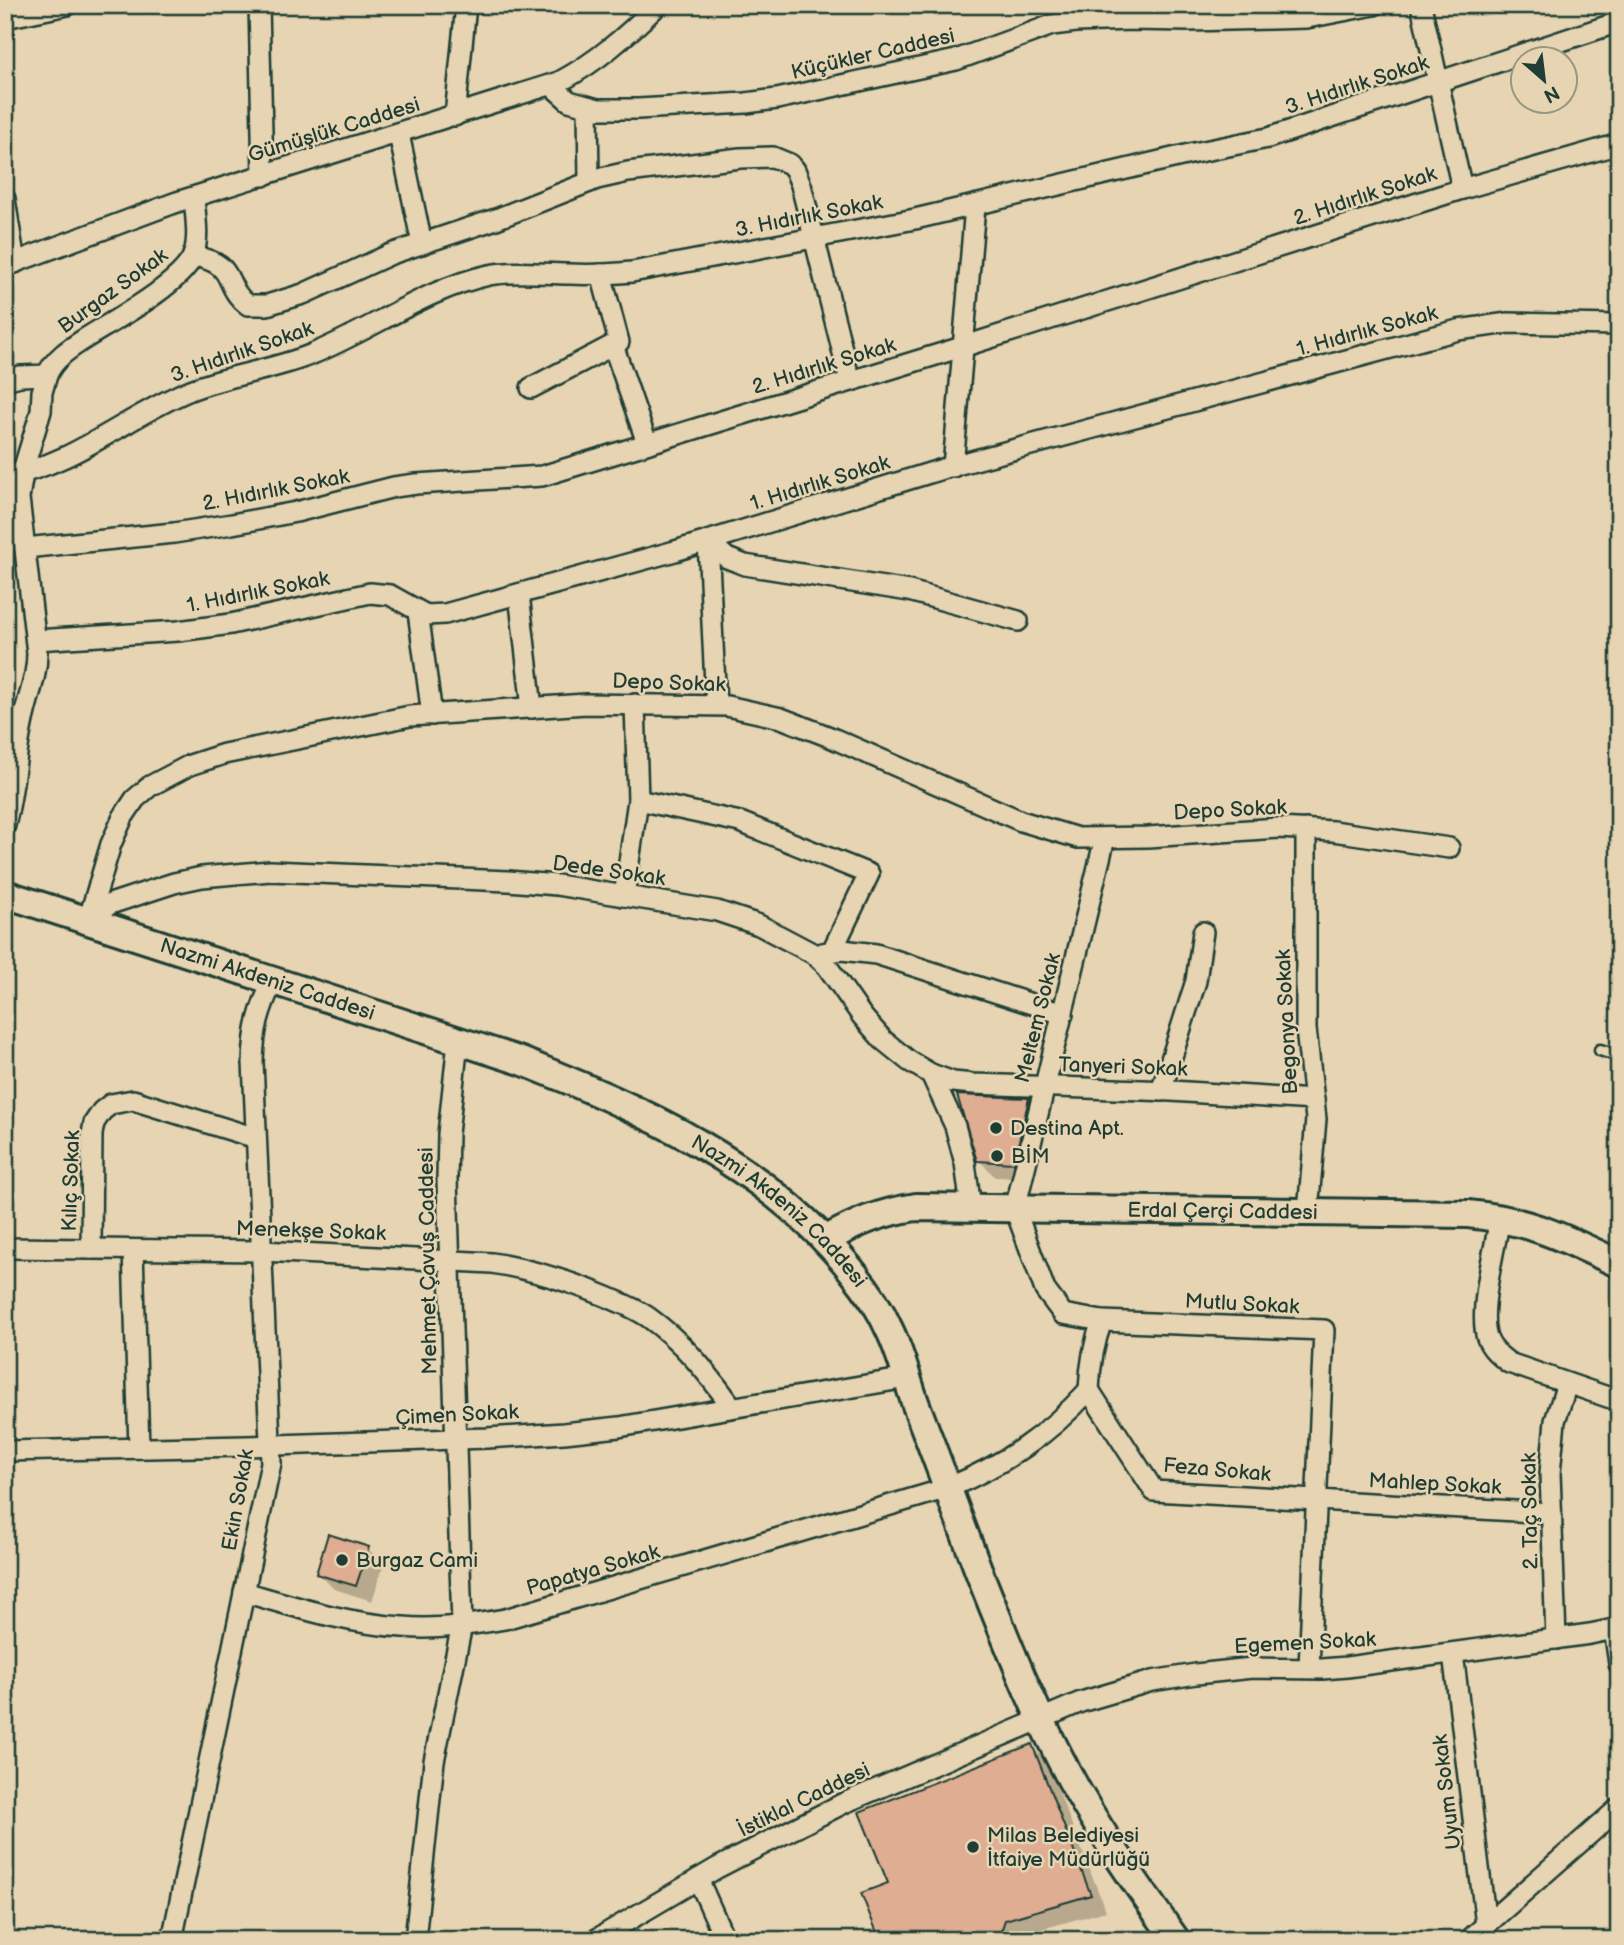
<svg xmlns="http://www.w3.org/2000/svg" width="1624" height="1945" viewBox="0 0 1624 1945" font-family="'Balsamiq Sans',sans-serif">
<rect width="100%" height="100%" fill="#e7d4b2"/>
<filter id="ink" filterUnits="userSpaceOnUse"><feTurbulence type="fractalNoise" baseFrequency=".0143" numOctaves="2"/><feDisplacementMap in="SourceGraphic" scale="14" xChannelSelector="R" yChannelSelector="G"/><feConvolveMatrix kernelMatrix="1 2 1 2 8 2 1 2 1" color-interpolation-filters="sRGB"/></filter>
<g filter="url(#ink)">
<!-- shadow -->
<g fill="#0003">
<polygon points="1029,1100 1044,1116 1029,1178 995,1177 979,1160"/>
<polygon points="368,1549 384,1564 372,1601 334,1589 318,1573"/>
<polygon points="1031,1746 1047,1762 1106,1911 1021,1935 1019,1940 882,1940 890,1884"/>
</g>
<!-- building -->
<g fill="#dfad91" stroke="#1f3d34" stroke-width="2">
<polygon points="957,1095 1029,1098 1014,1163 977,1161"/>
<polygon points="328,1534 369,1547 356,1586 316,1574"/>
<polygon points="1032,1744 1091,1895 1005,1920 998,1940 880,1940 861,1893 888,1883 859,1812"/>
</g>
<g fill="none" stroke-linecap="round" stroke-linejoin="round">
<defs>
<polyline id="lane" points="1600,1050 1619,1056"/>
<g id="street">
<polyline points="259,5 263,176"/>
<polyline points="1421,5 1462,189"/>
<polyline points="5,18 68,5"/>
<polyline points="551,85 569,101 598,109 638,109 746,103 777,99 956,60 1052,25 1076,22 1131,20 1188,21 1307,18 1374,5"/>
<polyline points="588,107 589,182"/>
<polyline points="455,116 466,5"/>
<polyline points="399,134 422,244"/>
<polyline points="5,199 15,263"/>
<path d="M193 256C239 264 221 285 248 305H267L303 294 391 254 496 219 597 179 628 172 740 158 773 157 790 164 795 170 801 185 850 381"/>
<path d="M5 266 177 202 559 82C597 62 627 35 658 5"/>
<polyline points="613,345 647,443"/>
<path d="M5 380 20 376 47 375C54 358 72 347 86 338 113 321 181 284 193 256 200 238 195 215 194 197"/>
<polyline points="531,388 619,342 601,274"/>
<polyline points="953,467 975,206"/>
<path d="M5 476C70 467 128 416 188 391 227 375 270 371 310 355 370 331 425 289 489 275 515 270 542 274 569 274 590 275 611 274 632 272L915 219 1194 153 1268 138 1619 22"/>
<polyline points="708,541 727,558 745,565 909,591 1018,621"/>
<polyline points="708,541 716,705"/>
<polyline points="25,548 174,533 232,524 296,512 394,487 416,484 542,476 962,347 1462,189 1619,144"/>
<polyline points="519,594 532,708"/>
<polyline points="418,612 432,715"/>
<polyline points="36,640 178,631 231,624 370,593 390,595 426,615 445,614 675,551 949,467 1458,330 1508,323 1619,325"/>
<polyline points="638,800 740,822 869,874 832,951"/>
<path d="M5 825C15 788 15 749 25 712 30 691 37 675 37 653L19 498 24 467 41 411 42 392 47 375"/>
<polyline points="1306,829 1306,1029 1316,1119 1308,1212"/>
<polyline points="1105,838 1015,1209 1045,1290 1063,1314 1102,1321 1324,1330 1309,1668"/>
<polyline points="624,896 638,800 635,704"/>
<polyline points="88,921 111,844 123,817 135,799 150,786 190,765 224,754 410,716 586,704 727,706 781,718 830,737 1021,821 1078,838 1148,837 1278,828 1333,831 1449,848"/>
<polyline points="88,921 110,904 174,883 202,877 270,871 508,881 557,885 717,911 759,925 814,954 827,966 862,1016 883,1040 909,1061 931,1074 955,1126 965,1163 971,1208"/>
<polyline points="822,953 842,950 876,954 1063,1014"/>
<polyline points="931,1074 953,1082 973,1084 1171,1091 1314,1100"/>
<polyline points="1161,1091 1196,981 1203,932"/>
<path d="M1500 1218C1495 1248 1478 1311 1487 1338 1491 1349 1500 1356 1509 1363L1619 1401"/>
<path d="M5 1248 262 1251 492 1263C531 1269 568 1281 605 1296 619 1302 635 1308 648 1317 683 1342 708 1373 732 1407"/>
<polyline points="91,1249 92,1134 94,1123 102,1111 111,1104 133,1100 256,1138"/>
<polyline points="133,1250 139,1448"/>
<path d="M1089 1390C1090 1365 1093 1345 1102 1321"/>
<polyline points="5,1451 246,1446 487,1438 564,1433 619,1427 907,1378"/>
<path d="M244 1592C296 1607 348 1624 403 1627 437 1630 471 1625 505 1619L948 1488C1006 1463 1046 1437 1089 1390L1154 1491 1551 1513"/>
<polyline points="1614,1629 1619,1664"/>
<polyline points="1556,1639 1550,1473 1555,1421 1567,1384"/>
<polyline points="1453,1653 1486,1925"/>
<polyline points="698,1879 725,1940"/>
<path d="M172 1940 271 1463 253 1062C254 1029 259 1010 273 981"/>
<polyline points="415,1940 434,1761 462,1625 447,1180 448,1134 458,1041"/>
<polyline points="595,1940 717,1868 844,1803 1081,1702 1152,1681 1196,1674 1252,1668 1322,1669 1347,1667 1590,1634 1619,1628"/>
<polyline points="1469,1940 1619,1808"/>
</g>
<g id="secondary">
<path id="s1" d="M5 894 521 1061C644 1110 768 1165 852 1271 866 1288 880 1308 889 1329 901 1353 907 1380 916 1405 938 1462 959 1519 981 1577 1010 1650 1039 1723 1078 1792 1107 1843 1142 1892 1176 1940"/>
<path id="s2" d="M825 1240C858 1222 878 1213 916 1207L1468 1214C1529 1220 1565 1238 1619 1264"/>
</g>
</defs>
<!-- lane casing -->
<use href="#lane" stroke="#1f3d34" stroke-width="15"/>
<!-- street casing -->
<use href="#street" stroke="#1f3d34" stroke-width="24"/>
<!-- secondary casing -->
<use href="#secondary" stroke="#1f3d34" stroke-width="32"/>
<!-- lane -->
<use href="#lane" stroke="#e7d4b2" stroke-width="10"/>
<!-- street -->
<use href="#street" stroke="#e7d4b2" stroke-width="19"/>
<!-- secondary -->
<use href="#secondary" stroke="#e7d4b2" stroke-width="26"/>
</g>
</g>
<!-- markers -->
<g fill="#1f3d34" stroke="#e7d4b2" stroke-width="2.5">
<circle cx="996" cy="1128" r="7"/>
<circle cx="997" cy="1156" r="7"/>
<circle cx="342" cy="1560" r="7"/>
<circle cx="973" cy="1847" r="7"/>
</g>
<g text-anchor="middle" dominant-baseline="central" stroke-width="5" stroke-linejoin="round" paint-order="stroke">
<!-- street labels -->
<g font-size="21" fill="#1f3d34" stroke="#e7d4b2">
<text transform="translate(873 54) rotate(-13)">Küçükler Caddesi</text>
<text transform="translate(1357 85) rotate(-18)">3. Hıdırlık Sokak</text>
<text transform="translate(334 130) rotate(-17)">Gümüşlük Caddesi</text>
<text transform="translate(1365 196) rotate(-18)">2. Hıdırlık Sokak</text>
<text transform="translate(809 216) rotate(-11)">3. Hıdırlık Sokak</text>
<text transform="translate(113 291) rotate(-36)">Burgaz Sokak</text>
<text transform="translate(1367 331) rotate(-15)">1. Hıdırlık Sokak</text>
<text transform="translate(242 352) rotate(-19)">3. Hıdırlık Sokak</text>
<text transform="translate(824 366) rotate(-17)">2. Hıdırlık Sokak</text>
<text transform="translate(820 483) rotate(-17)">1. Hıdırlık Sokak</text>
<text transform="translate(276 490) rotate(-11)">2. Hıdırlık Sokak</text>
<text transform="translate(258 592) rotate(-11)">1. Hıdırlık Sokak</text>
<text transform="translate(669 683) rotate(2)">Depo Sokak</text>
<text transform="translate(1230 810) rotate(-3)">Depo Sokak</text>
<text transform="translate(609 871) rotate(8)">Dede Sokak</text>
<text stroke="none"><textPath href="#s1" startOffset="276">Nazmi Akdeniz Caddesi</textPath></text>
<text transform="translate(1038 1018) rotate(-76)">Meltem Sokak</text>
<text transform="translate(1287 1022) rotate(-93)">Begonya Sokak</text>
<text transform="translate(1123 1067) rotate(2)">Tanyeri Sokak</text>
<text transform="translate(71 1181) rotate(-88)">Kılıç Sokak</text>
<text stroke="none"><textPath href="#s2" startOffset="404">Erdal Çerçi Caddesi</textPath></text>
<text stroke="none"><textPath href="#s1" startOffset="844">Nazmi Akdeniz Caddesi</textPath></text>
<text transform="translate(311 1231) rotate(2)">Menekşe Sokak</text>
<text transform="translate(428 1261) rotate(-91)">Mehmet Çavuş Caddesi</text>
<text transform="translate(1242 1304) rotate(3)">Mutlu Sokak</text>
<text transform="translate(457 1415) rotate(-3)">Çimen Sokak</text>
<text transform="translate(1217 1470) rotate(5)">Feza Sokak</text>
<text transform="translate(1435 1484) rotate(3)">Mahlep Sokak</text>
<text transform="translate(238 1500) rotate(-80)">Ekin Sokak</text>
<text transform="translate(1530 1511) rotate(-91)">2. Taç Sokak</text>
<text transform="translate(593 1570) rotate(-16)">Papatya Sokak</text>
<text transform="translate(1305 1643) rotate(-3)">Egemen Sokak</text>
<text transform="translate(1447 1792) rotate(-97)">Uyum Sokak</text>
<text transform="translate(804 1800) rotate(-26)">İstiklal Caddesi</text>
</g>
<!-- poi labels -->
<g font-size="21" fill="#1f3d34" stroke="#e7d4b2" text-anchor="start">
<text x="1010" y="1128">Destina Apt.</text>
<text x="1011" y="1156">BİM</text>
<text x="356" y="1560">Burgaz Cami</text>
<text x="987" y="1835">Milas Belediyesi<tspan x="987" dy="24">İtfaiye Müdürlüğü</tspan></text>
</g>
</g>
<!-- margin -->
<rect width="1624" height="1945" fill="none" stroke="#e7d4b2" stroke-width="28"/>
<rect x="14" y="14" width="1596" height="1917" fill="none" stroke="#1f3d34" stroke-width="2.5" filter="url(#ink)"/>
<!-- north arrow -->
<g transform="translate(1544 80) rotate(152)"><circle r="33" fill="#e7d4b2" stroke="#979880" stroke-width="2"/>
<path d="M0-5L12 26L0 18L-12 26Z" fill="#1f3d34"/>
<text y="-10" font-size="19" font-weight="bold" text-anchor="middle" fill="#1f3d34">N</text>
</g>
</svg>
